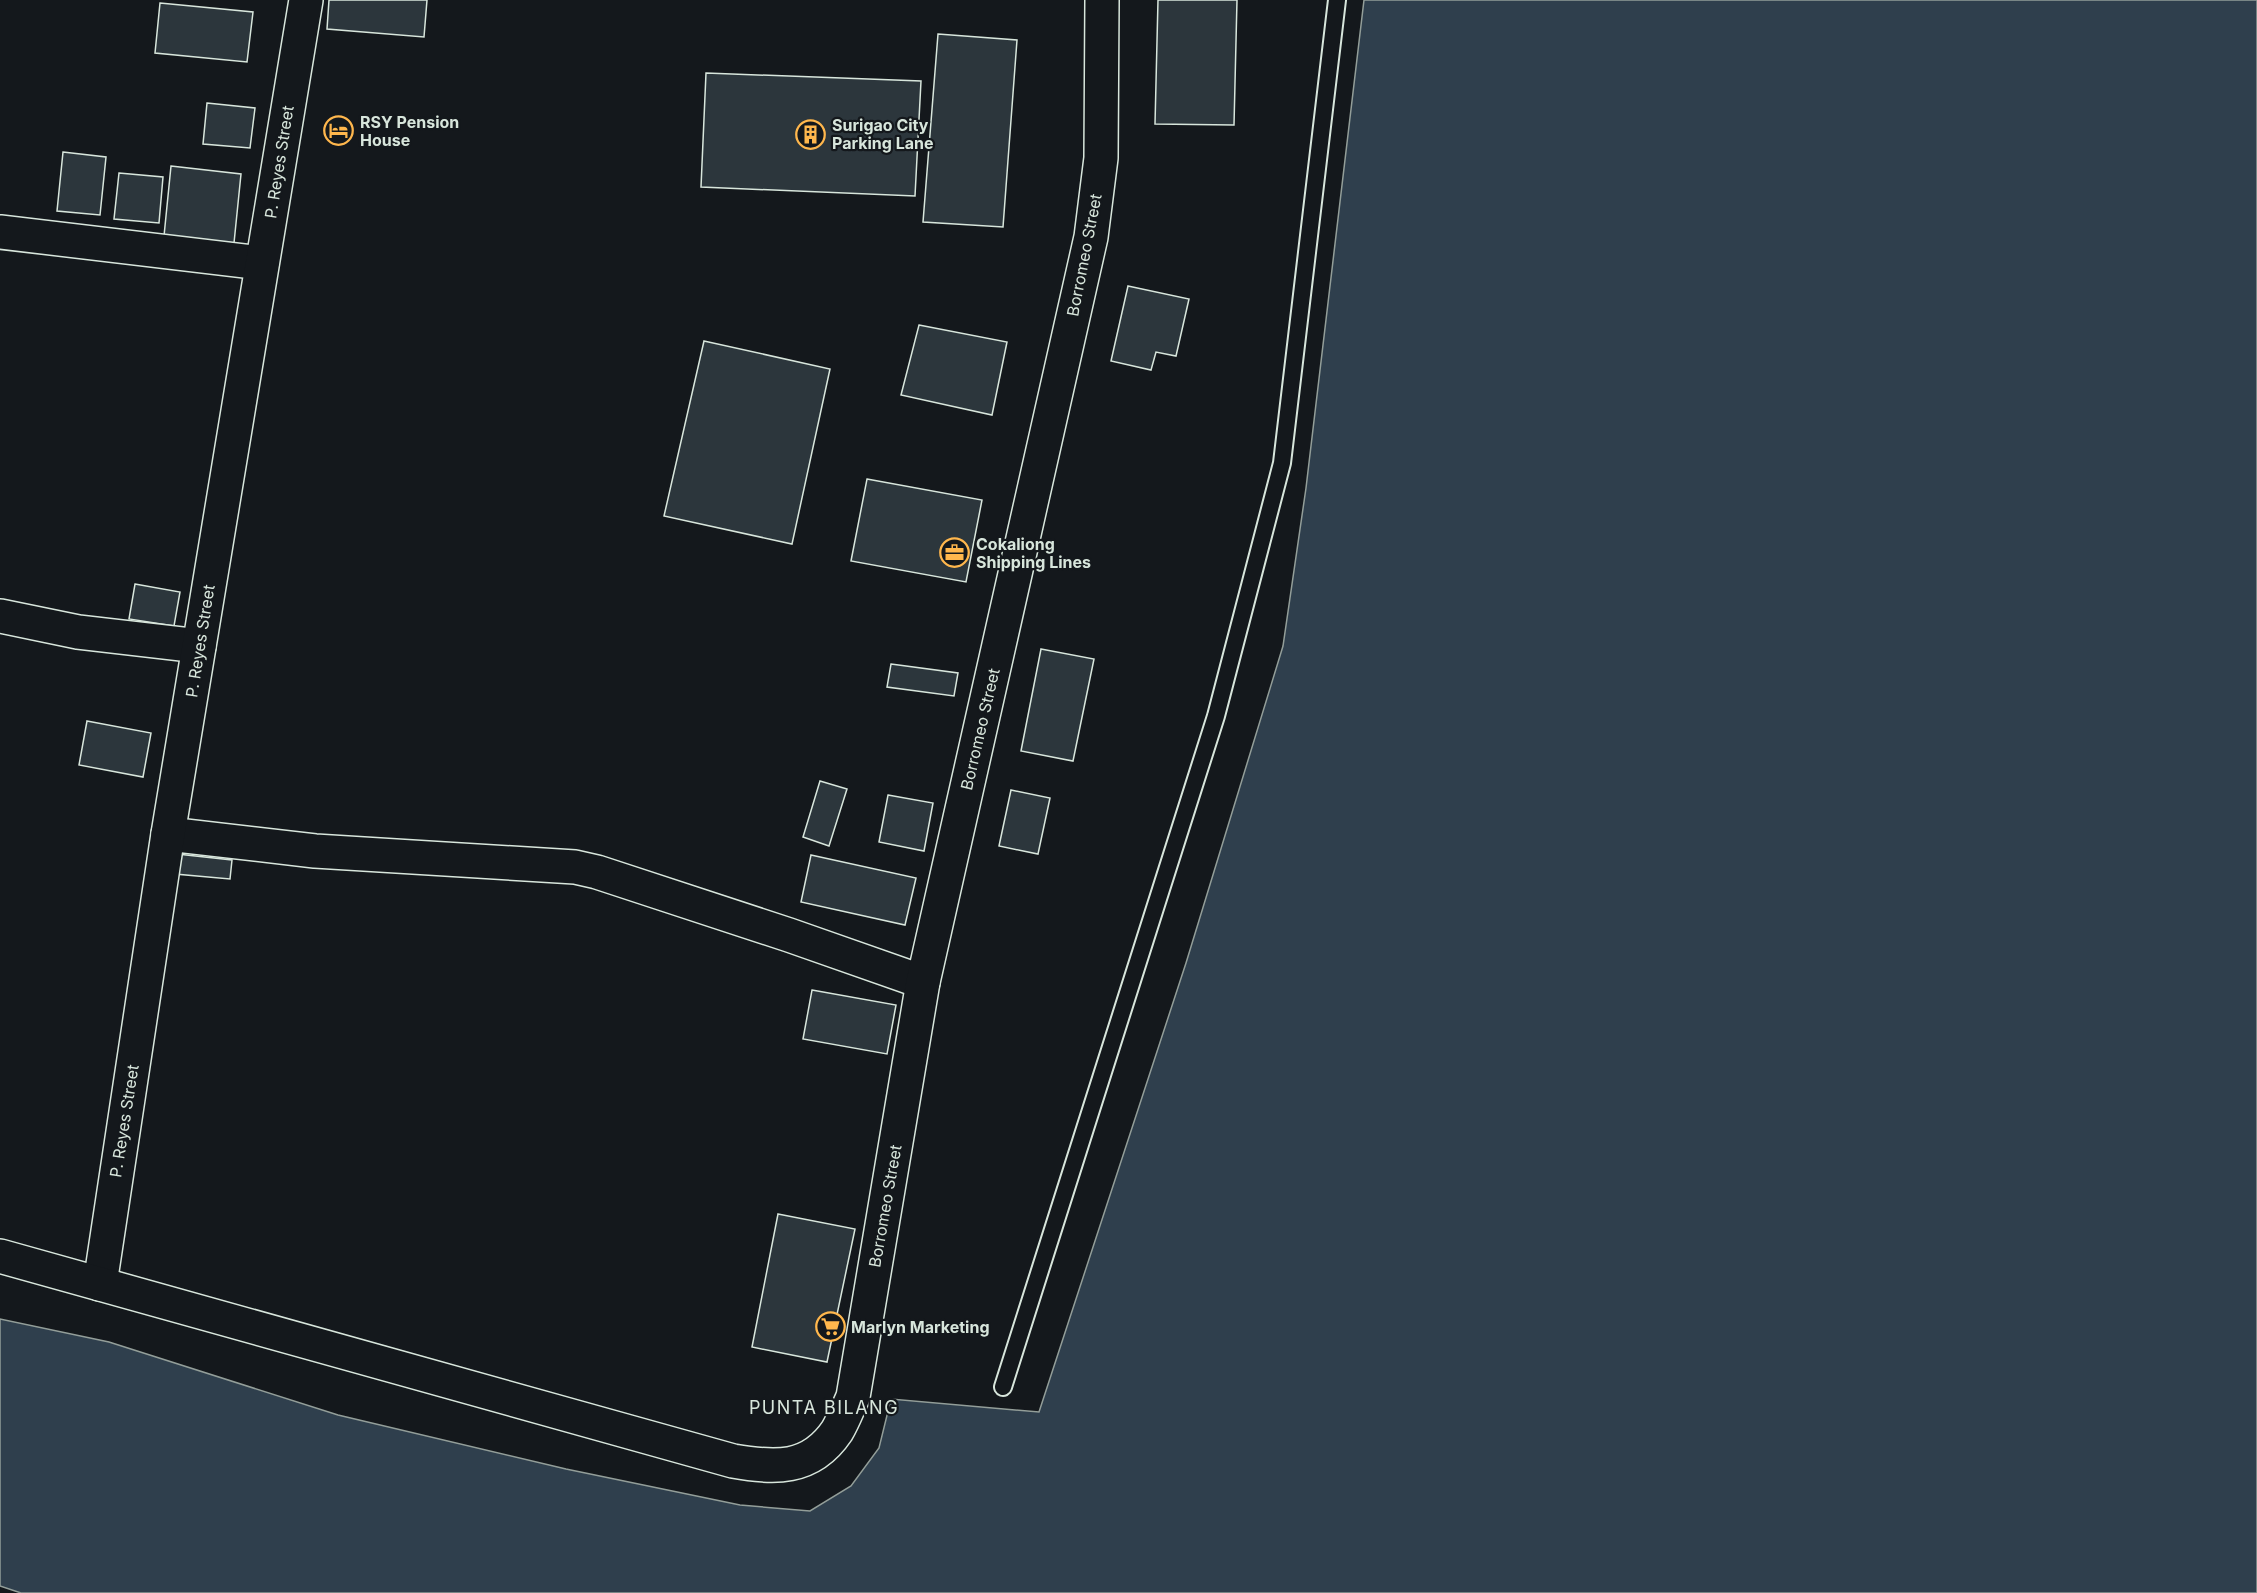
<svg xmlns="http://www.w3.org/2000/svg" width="2257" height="1593" viewBox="0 0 2257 1593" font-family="Inter,sans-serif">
<rect width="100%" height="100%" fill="#14181c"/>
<!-- water -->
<polygon fill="#2f3f4d" stroke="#939e99" stroke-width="1.5" points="1364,0 2257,0 2257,1593 21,1593 0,1586 0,1319 109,1342 338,1415 566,1469 740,1505 810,1511 851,1486 879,1448 891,1399 1039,1412 1186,963 1283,646 1306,488"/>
<!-- building -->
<g fill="#2c363c" stroke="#d8e6dc" stroke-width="1.5">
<polygon points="329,0 427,0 424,37 327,29"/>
<polygon points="1158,0 1237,0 1234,125 1155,124"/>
<polygon points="160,3 253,12 247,62 155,53"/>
<polygon points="938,34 1017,40 1003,227 923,222"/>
<polygon points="706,73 921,81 915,196 701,187"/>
<polygon points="207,103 255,108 250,148 203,144"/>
<polygon points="63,152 106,157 100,215 57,211"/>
<polygon points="171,166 241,174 234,243 164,236"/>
<polygon points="119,173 163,177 159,223 114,219"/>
<polygon points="1128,286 1189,299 1176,356 1156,352 1151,370 1111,361"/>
<polygon points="919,325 1007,342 992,415 901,395"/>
<polygon points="704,341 830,369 792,544 664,516"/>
<polygon points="867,479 982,500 966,582 851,561"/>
<polygon points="135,584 180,592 174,626 129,619"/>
<polygon points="1041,649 1094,659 1073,761 1021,751"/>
<polygon points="891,664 958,673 954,696 887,687"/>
<polygon points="87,721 151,733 143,777 79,765"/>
<polygon points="820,781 847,789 829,846 803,837"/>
<polygon points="1011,790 1050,798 1038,854 999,846"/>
<polygon points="888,795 933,803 924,851 879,842"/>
<polygon points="177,854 232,860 230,879 175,874"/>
<polygon points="811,855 916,878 905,925 801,902"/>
<polygon points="812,990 896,1005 887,1054 803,1039"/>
<polygon points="778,1214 855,1229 827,1362 752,1347"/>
</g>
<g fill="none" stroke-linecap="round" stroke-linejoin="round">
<defs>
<polyline id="lane" points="1003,1387 1216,716 1282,463 1337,0"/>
<g id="street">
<polyline points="0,232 262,263"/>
<polyline points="0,616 78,632 199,646"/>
<polyline points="168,834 315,851 575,867 597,872 789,935 923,982"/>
<polyline points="100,1284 168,834 306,0"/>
</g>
<path id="secondary" d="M0 1256 733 1461C774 1468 810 1471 837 1431 843 1421 848 1408 853 1397L923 982 1091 237 1101 158 1102 0"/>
</defs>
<!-- lane casing -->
<use href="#lane" stroke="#d8e6dc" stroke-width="20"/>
<!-- street casing -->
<use href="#street" stroke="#d8e6dc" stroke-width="36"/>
<!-- secondary casing -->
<use href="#secondary" stroke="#d8e6dc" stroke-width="36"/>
<!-- lane -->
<use href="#lane" stroke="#14181c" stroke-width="16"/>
<!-- street -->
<use href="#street" stroke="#14181c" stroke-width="33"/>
<!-- secondary -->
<use href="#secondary" stroke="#14181c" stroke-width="33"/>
</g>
<!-- icons -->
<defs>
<symbol id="hotel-ring" viewBox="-11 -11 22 22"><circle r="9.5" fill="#14181c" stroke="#ffb74d" stroke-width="1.5"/><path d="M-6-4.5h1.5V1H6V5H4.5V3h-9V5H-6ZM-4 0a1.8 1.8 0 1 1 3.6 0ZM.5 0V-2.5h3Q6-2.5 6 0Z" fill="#ffb74d"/></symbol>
<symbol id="building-ring" viewBox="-11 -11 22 22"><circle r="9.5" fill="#14181c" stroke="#ffb74d" stroke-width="1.5"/><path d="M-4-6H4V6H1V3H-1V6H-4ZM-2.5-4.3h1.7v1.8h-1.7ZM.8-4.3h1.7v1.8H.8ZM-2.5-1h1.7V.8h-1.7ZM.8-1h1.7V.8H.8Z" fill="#ffb74d"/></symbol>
<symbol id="office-ring" viewBox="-11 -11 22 22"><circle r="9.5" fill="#14181c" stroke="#ffb74d" stroke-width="1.5"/><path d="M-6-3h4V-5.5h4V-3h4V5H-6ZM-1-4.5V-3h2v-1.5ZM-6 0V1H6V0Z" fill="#ffb74d"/></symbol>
<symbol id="supermarket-ring" viewBox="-11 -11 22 22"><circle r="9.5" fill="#14181c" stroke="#ffb74d" stroke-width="1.5"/><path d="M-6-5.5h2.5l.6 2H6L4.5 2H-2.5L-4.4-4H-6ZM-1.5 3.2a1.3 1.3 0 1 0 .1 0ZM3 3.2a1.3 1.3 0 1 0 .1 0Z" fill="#ffb74d"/></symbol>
</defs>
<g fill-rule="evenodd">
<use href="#hotel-ring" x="322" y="114" width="33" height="33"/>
<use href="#building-ring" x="794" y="118" width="33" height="33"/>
<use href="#office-ring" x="938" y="536" width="33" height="33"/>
<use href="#supermarket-ring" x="814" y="1310" width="33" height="33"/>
</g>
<g text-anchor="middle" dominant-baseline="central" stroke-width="4.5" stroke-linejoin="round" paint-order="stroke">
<!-- poi labels -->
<g font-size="16" font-weight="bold" fill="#d8e6dc" stroke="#14181c" text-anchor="start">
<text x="360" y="122">RSY Pension<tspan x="360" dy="18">House</tspan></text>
<text x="832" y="125">Surigao City<tspan x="832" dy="18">Parking Lane</tspan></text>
<text x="976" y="544">Cokaliong<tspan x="976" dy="18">Shipping Lines</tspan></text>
<text x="851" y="1327">Marlyn Marketing</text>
</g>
<!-- street labels -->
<g font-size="16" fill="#d8e6dc" stroke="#14181c">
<text transform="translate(279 162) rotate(-81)">P. Reyes Street</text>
<text transform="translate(1084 255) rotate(-79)">Borromeo Street</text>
<text transform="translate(200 641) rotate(-81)">P. Reyes Street</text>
<text transform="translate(980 729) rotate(-77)">Borromeo Street</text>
<text transform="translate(124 1121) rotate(-81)">P. Reyes Street</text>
<text transform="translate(885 1206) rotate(-80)">Borromeo Street</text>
</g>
<!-- neighbourhood labels -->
<g font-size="18" letter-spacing="1.5" fill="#d8e6dc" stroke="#14181c">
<text x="824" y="1407">PUNTA BILANG</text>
</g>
</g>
</svg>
